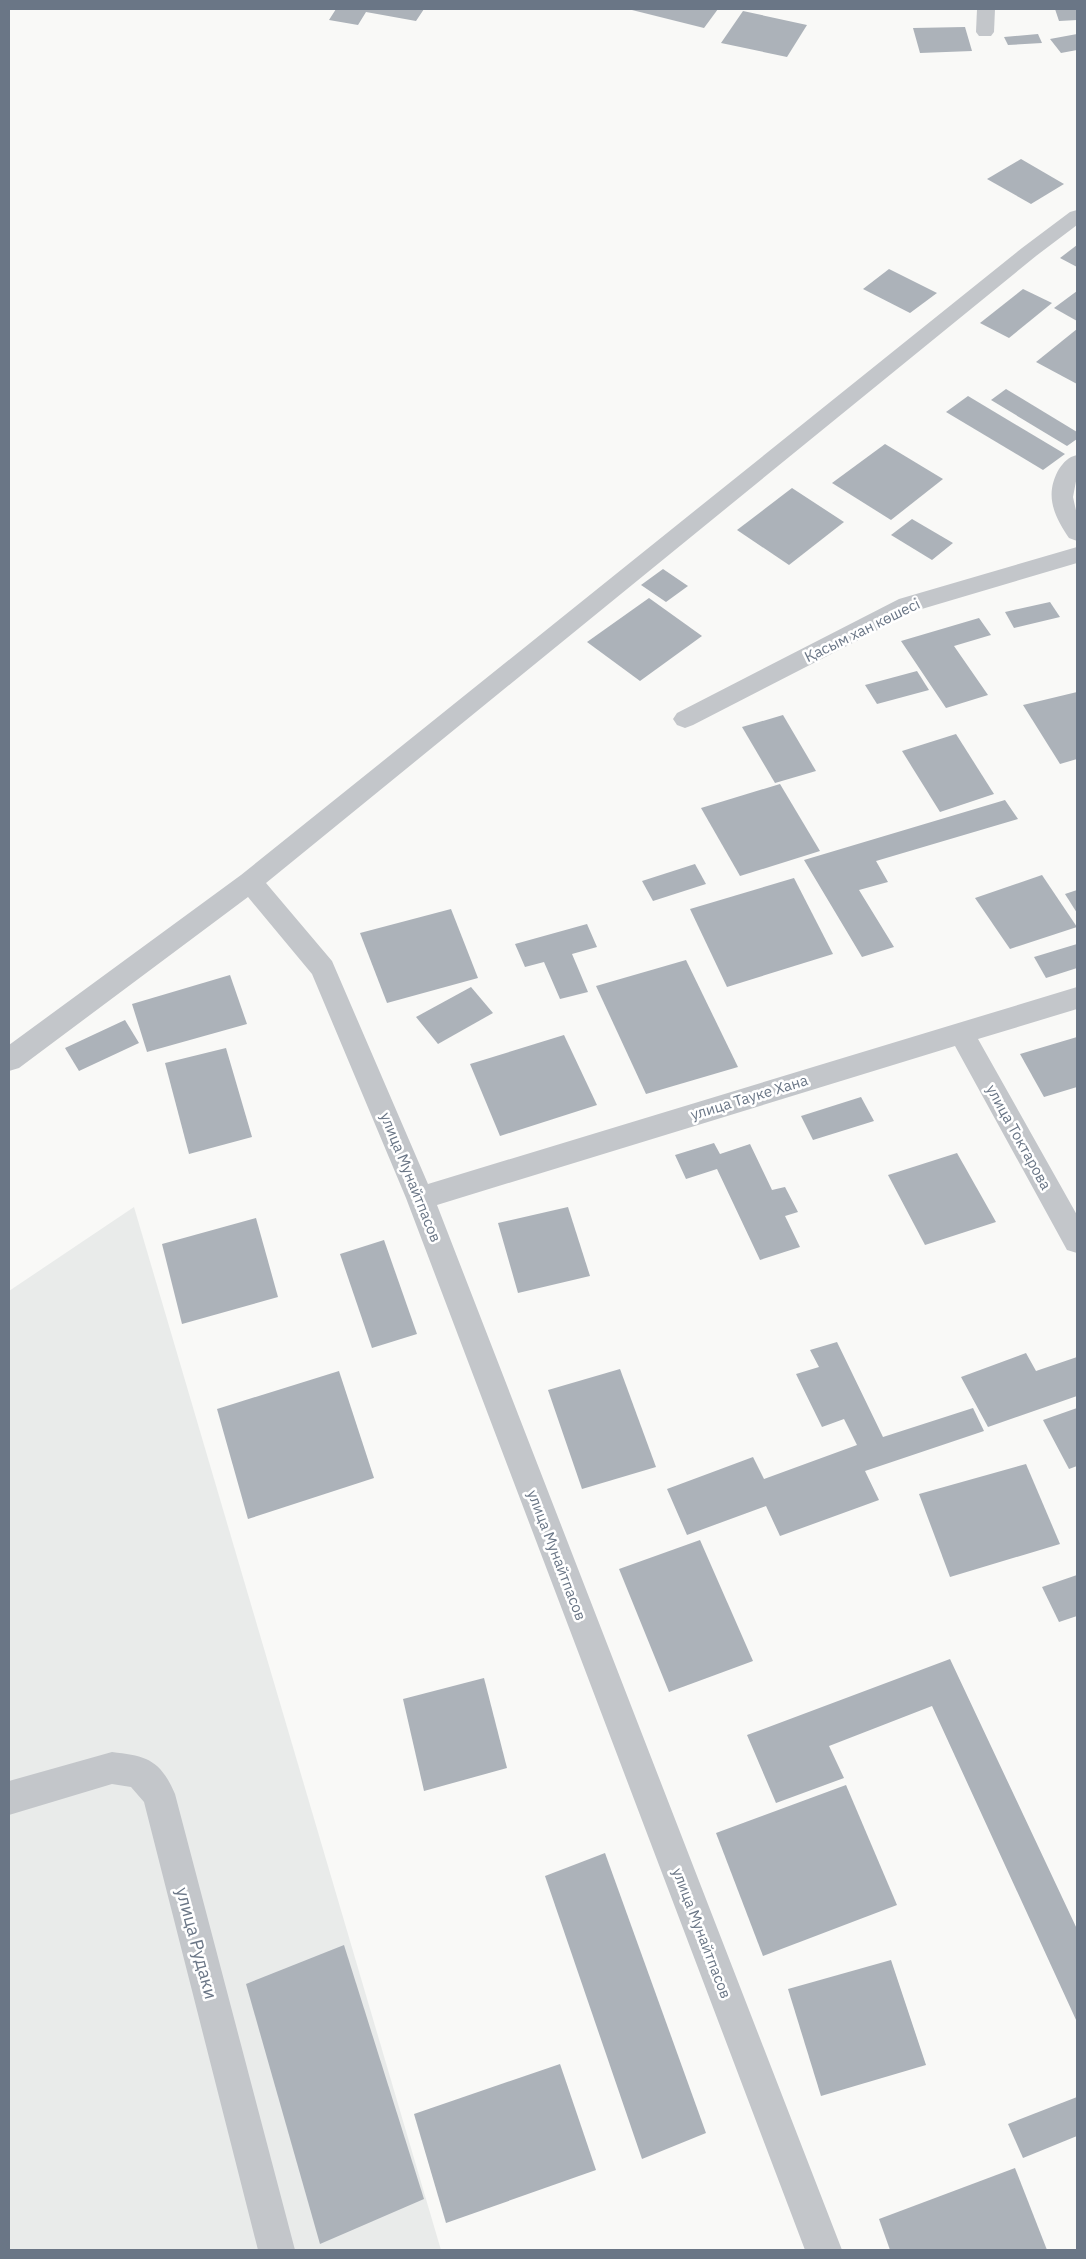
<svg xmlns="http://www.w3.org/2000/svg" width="1086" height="2259" viewBox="0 0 1086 2259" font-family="'IBM Plex Sans',sans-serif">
<rect width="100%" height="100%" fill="#f9f9f7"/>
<!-- built -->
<polygon fill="#e9ebea" points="134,1207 441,2250 9,2250 9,1291"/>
<!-- building -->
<g fill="#acb2b9">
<polygon points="336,9 424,9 416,21 366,12 358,25 329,20"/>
<polygon points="628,9 718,9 704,28"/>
<polygon points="1055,9 1077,9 1077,20 1059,21"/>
<polygon points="743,11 807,25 787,57 721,43"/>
<polygon points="965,27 972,51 920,53 913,28"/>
<polygon points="1038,34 1042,43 1008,45 1004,37"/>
<polygon points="1077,34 1077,50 1061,53 1050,39"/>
<polygon points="1021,159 1064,184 1031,204 987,179"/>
<polygon points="1077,245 1077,267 1060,258"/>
<polygon points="889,269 937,293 910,313 863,289"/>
<polygon points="1023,289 1052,303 1009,338 980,323"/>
<polygon points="1077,291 1077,321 1054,308"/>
<polygon points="1077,329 1077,384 1036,362"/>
<polygon points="1006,389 1077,432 1077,439 1067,446 991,400"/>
<polygon points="968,396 1065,454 1043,470 946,412"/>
<polygon points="885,444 943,479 891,520 832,483"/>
<polygon points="792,488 844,522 789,565 737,530"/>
<polygon points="912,519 953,543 932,560 891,535"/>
<polygon points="663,569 688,586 666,602 641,585"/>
<polygon points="649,598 702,636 640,681 587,642"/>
<polygon points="1050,602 1060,617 1014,628 1005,612"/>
<polygon points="979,618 991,635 954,646 988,695 946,708 901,641"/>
<polygon points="917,671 929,690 877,704 865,685"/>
<polygon points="1077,692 1077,759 1060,764 1023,705"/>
<polygon points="783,715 816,771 775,783 742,727"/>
<polygon points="956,734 994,794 940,812 902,751"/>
<polygon points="780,784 820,851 740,876 701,808"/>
<polygon points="1005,800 1018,819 876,861 888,882 859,890 894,947 862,957 804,860"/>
<polygon points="695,864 706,884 653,901 642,881"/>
<polygon points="1042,875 1077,927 1010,949 975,898"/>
<polygon points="794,878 833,954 727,987 690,909"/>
<polygon points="1077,890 1077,913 1065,894"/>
<polygon points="451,909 478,978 387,1003 360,933"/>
<polygon points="587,924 597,947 572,954 588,992 560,999 544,962 525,967 515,944"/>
<polygon points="1077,944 1077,968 1046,978 1034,957"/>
<polygon points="686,960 738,1067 646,1094 596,986"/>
<polygon points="230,975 247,1024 147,1052 132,1004"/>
<polygon points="471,987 493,1013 438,1044 416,1017"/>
<polygon points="125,1020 139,1043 79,1071 65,1048"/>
<polygon points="564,1035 597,1105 500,1136 470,1064"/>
<polygon points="1077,1037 1077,1087 1044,1097 1020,1054"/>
<polygon points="226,1048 252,1137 189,1154 165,1063"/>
<polygon points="861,1097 874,1121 813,1140 801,1116"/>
<polygon points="714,1143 720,1154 750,1144 772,1190 785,1187 798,1212 785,1216 800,1247 760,1260 717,1169 686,1179 675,1155"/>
<polygon points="957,1153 996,1222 925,1245 888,1175"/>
<polygon points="568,1207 590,1276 518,1293 498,1223"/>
<polygon points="256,1218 278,1297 182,1324 162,1244"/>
<polygon points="384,1240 417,1334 372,1348 340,1254"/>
<polygon points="837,1342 883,1437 973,1408 984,1431 865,1471 879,1500 780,1536 766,1506 687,1535 667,1489 753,1457 764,1479 857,1445 844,1419 822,1427 796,1374 819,1367 810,1350"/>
<polygon points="1026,1353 1036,1371 1077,1357 1077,1396 988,1427 961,1377"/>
<polygon points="620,1369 656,1467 582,1489 548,1390"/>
<polygon points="339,1371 374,1478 248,1519 217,1409"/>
<polygon points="1077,1408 1077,1466 1069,1469 1043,1420"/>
<polygon points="1026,1464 1060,1544 950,1577 919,1494"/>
<polygon points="700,1540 753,1661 669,1692 619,1569"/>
<polygon points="1077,1575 1077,1616 1059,1622 1042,1587"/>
<polygon points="950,1659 1077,1929 1077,2022 932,1706 829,1746 844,1778 776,1803 747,1735"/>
<polygon points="484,1678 507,1768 424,1791 403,1699"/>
<polygon points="846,1785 897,1905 763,1956 716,1833"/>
<polygon points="605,1853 706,2133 642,2159 545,1876"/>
<polygon points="344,1945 424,2199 320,2244 246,1984"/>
<polygon points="891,1960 926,2065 821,2096 788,1989"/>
<polygon points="560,2064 596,2170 446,2223 414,2114"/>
<polygon points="1077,2097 1077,2136 1023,2158 1008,2124"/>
<polygon points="1015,2168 1047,2250 890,2250 879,2219"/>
</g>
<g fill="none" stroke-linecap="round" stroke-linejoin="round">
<!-- minor -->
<g fill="#c3c6ca" fill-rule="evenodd">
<polygon points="977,9 995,9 994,32 991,36 979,36 976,32"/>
<polygon points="1077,210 1077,225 1036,256 266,883 332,961 428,1184 1077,987 1077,1009 978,1039 1077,1215 1077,1253 1067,1250 955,1046 437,1205 842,2250 805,2250 406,1198 312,974 248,897 19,1068 9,1071 9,1045 241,875 1022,248 1070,212"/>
<path d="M1077 455V476L1073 497 1077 515V541L1069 538C1054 516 1044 495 1059 469 1064 462 1068 457 1077 455Z"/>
<polygon points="1077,547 1077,563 915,611 693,725 685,728 677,725 673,719 677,713 899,599"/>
<path d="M112 1752C146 1756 160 1759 175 1794L295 2250H258L144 1802 131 1787 112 1784 9 1815V1781Z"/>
</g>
</g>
<g text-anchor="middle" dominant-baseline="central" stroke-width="5" stroke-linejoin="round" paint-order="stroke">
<!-- street labels -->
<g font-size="15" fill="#6a7686" stroke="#fff">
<text transform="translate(862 630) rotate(-26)">Қасым хан көшесі</text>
<text transform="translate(749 1097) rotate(-17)">улица Тауке Хана</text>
<text transform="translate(1019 1137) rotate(61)">улица Токтарова</text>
<text transform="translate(411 1177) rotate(68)">улица Мунайтпасов</text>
<text transform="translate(557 1555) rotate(69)">улица Мунайтпасов</text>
<text transform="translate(702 1933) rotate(69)">улица Мунайтпасов</text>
</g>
<!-- near-street labels -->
<g font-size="18" fill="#6a7686" stroke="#fff">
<text transform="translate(197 1943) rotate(75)">улица Рудаки</text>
</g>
</g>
<!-- border -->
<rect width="1086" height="2259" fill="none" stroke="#6a7686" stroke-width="20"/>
</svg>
